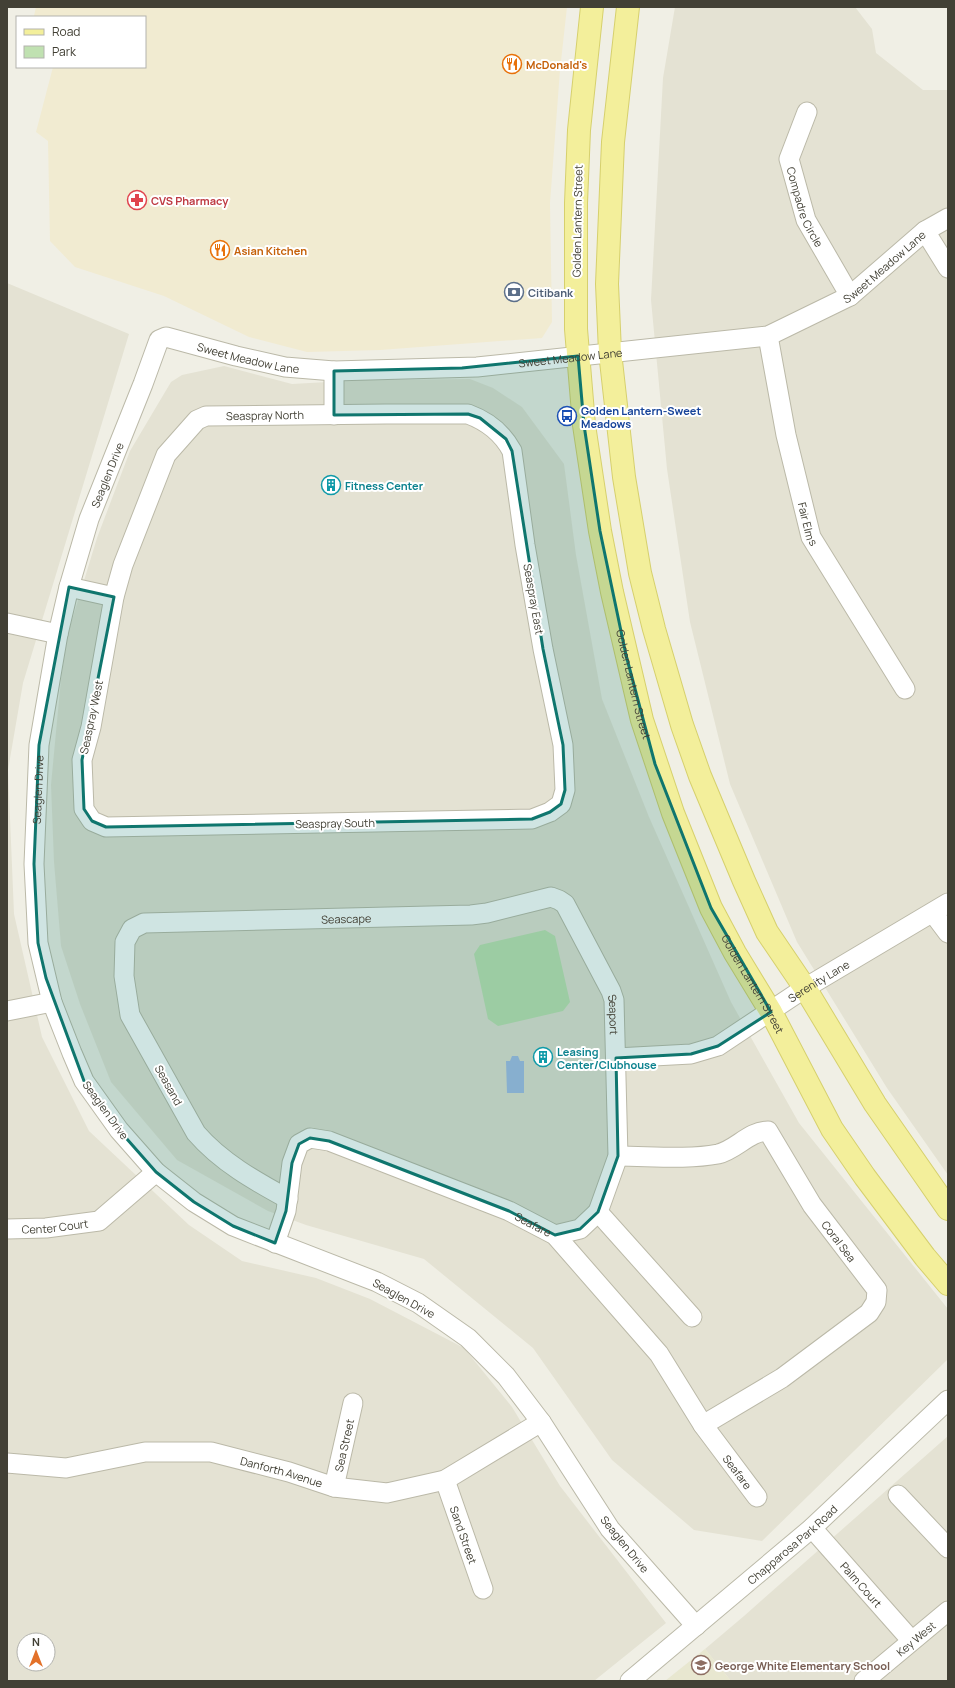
<svg xmlns="http://www.w3.org/2000/svg" width="955" height="1688" viewBox="0 0 955 1688" font-family="Manrope,sans-serif">
<rect width="100%" height="100%" fill="#f0efe5"/>
<!-- residential -->
<g fill="#e4e2d3" fill-rule="evenodd">
<polygon points="675,7 855,7 872,29 876,53 923,90 948,90 948,1175 887,1088 797,942 730,784 690,622 667,469 651,300 663,78"/>
<path d="M7 283 129 334 23 683 8 770 14 914 42 1037 89 1131 189 1225 242 1261 316 1278 370 1299 464 1348 512 1407 560 1486 666 1623 594 1681H7ZM24 1640H48V1664H24Z"/>
<polygon points="224,366 292,384 363,380 470,379 493,388 522,407 564,464 576,555 602,699 649,817 731,1002 799,1123 948,1309 948,1359 946,1361 762,1541 694,1530 612,1460 533,1348 424,1259 306,1225 268,1211 177,1160 111,1082 80,1004 61,946 54,862 51,785 61,679 68,633 97,538 130,451 171,382 182,375"/>
<polygon points="948,1436 948,1681 731,1681 705,1649 744,1616"/>
</g>
<!-- commercial -->
<polygon fill="#f1ebd1" points="36,7 567,7 560,70 550,203 552,322 542,338 380,350 307,352 249,337 164,296 75,267 50,241 48,141 36,132 53,67 145,67 145,17 36,17 34,16"/>
<!-- education -->
<polygon fill="#e8e7d0" points="705,1649 731,1681 665,1681"/>
<!-- green -->
<polygon fill="#c0e1b1" points="545,930 555,936 570,1002 563,1011 498,1026 488,1019 474,954 480,945"/>
<!-- water -->
<polygon fill="#a6bde8" points="512,1056 518,1056 520,1061 524,1061 524,1093 507,1093 506,1061 510,1061"/>
<g fill="none" stroke-linecap="round" stroke-linejoin="round">
<defs>
<g id="minor">
<path id="s1" d="M807 112 789 159 806 220 850 296"/>
<polyline points="925,231 948,268"/>
<path id="s2" d="M768 336 786 435 811 537 905 689"/>
<polyline points="334,371 334,415"/>
<path d="M386 414H468C487 421 503 434 512 451L525 545 543 649 563 745 565 790 561 804 550 812 532 819 106 827 92 821 84 809 82 760 91 727 114 597 123 565 166 455 197 420 206 416Z"/>
<polyline points="69,587 114,597"/>
<polyline points="7,623 58,634"/>
<polyline points="933,913 948,933"/>
<polyline points="7,1011 52,1002"/>
<path id="s3" d="M616 1058 691 1054 718 1046 805 988 948 903"/>
<path id="s4" d="M618 1156C650 1156 687 1160 718 1154 736 1150 749 1131 768 1131L812 1205 877 1290 876 1302 869 1313 782 1378 703 1425"/>
<path id="s5" d="M288 1199C255 1181 221 1162 196 1133L130 1015 124 976 125 942 132 929 144 923 471 915 487 913 551 897 559 900 565 904 611 991 614 1000 618 1156 598 1212 692 1317"/>
<path id="s6" d="M7 1229 46 1228 99 1221 156 1172"/>
<polyline points="555,1235 580,1229 598,1212"/>
<path id="s7" d="M275 1243 286 1211 292 1163 299 1144 310 1138 329 1141 509 1211 555 1235 659 1354 703 1425 757 1497"/>
<path id="s8" d="M7 1463 66 1468 145 1452H211L289 1472 334 1487 387 1493 445 1480 541 1422"/>
<path id="s9" d="M445 1480 483 1589"/>
<path id="s10" d="M334 1487 353 1403"/>
<polyline points="898,1495 948,1548"/>
<path id="s11" d="M812 1528 911 1640"/>
<path id="s12" d="M696 1626 610 1529 541 1422 506 1376 468 1338 418 1303 377 1282 233 1226 194 1202 156 1172 119 1130 84 1081 72 1053 52 1002 38 943 34 864 39 745 58 634 69 587 89 519 143 384 159 340 166 337 236 356 285 367 334 371 477 367 768 336 850 296 925 231 948 218"/>
<path id="s13" d="M630 1681 812 1528 948 1400"/>
<path id="s14" d="M864 1681 948 1611"/>
</g>
<g id="major">
<path id="s15" d="M592 7 579 130 576 203V329L584 425 600 531 612 592 642 720 673 813 711 908 735 953 771 1012 832 1129 865 1177 925 1257 948 1284"/>
<polyline points="628,7 613,142 607,284 610,352 624,477 640,573 654,629 682,725 700,776 744,881 767,932 805,988 875,1104 948,1209"/>
</g>
</defs>
<!-- minor casing -->
<use href="#minor" stroke="#bbb9a8" stroke-width="21"/>
<!-- major casing -->
<use href="#major" stroke="#d6d06d" stroke-width="24"/>
<!-- minor -->
<use href="#minor" stroke="#fff" stroke-width="19"/>
<!-- major -->
<use href="#major" stroke="#f3ef9b" stroke-width="22"/>
</g>
<!-- marked area -->
<path fill="#0f766e" fill-opacity="0.2" stroke="#0f766e" stroke-width="3" stroke-linejoin="round" d="M578 356 584 425 600 531 626 655 655 764 711 908 771 1012 718 1046 691 1054 616 1058 618 1156 598 1212 580 1229 555 1235 509 1211 329 1141 310 1138 299 1144 292 1163 286 1211 275 1243 233 1226 194 1202 156 1172 119 1130 84 1081 46 978 38 943 34 864 39 745 69 587 114 597 82 760 84 809 92 821 106 827 532 819 550 812 561 804 565 790 563 745 543 649 512 451 506 439 480 418 468 414 334 415V371L462 368Z"/>
<!-- icons -->
<defs>
<symbol id="restaurant-ring" viewBox="-11 -11 22 22"><circle r="9.5" fill="#fff" stroke="#e8710a" stroke-width="1.5"/><path d="M-5-6h1v4h1v-4h1v4h1v-4h1v5L-1.5 .5V6h-2V.5L-5-1ZM5-6V6H3V1.5H1.5Q1.5-4 5-6Z" fill="#e8710a"/></symbol>
<symbol id="pharmacy-ring" viewBox="-11 -11 22 22"><circle r="9.5" fill="#fff" stroke="#e0444e" stroke-width="1.5"/><path d="M-2-6h4v4h4v4h-4v4h-4v-4h-4v-4h4Z" fill="#e0444e"/></symbol>
<symbol id="bank-ring" viewBox="-11 -11 22 22"><circle r="9.5" fill="#fff" stroke="#5c6f8a" stroke-width="1.5"/><path d="M-6-4H6V4H-6ZM0-2.3a2.3 2.3 0 1 0 0 4.6a2.3 2.3 0 1 0 0-4.6Z" fill="#5c6f8a"/></symbol>
<symbol id="bus-ring" viewBox="-11 -11 22 22"><circle r="9.5" fill="#fff" stroke="#1a4fb4" stroke-width="1.5"/><path d="M-5-6H5V4H4V6H2V4H-2V6H-4V4H-5ZM-3.5-4V0h7V-4ZM-3.5 1.2v1.5H-2V1.2ZM2 1.2v1.5H3.5V1.2Z" fill="#1a4fb4"/></symbol>
<symbol id="building-ring" viewBox="-11 -11 22 22"><circle r="9.5" fill="#fff" stroke="#0f9aa8" stroke-width="1.5"/><path d="M-4-6H4V6H1V3H-1V6H-4ZM-2.5-4.3h1.7v1.8h-1.7ZM.8-4.3h1.7v1.8H.8ZM-2.5-1h1.7V.8h-1.7ZM.8-1h1.7V.8H.8Z" fill="#0f9aa8"/></symbol>
<symbol id="school-ring" viewBox="-11 -11 22 22"><circle r="9.5" fill="#fff" stroke="#8d6e63" stroke-width="1.5"/><path d="M0-5L7-2L0 1L-7-2ZM-4 1L0 2.5L4 1V4Q0 6-4 4Z" fill="#8d6e63"/></symbol>
</defs>
<g fill-rule="evenodd">
<use href="#restaurant-ring" x="501" y="53" width="22" height="22"/>
<use href="#pharmacy-ring" x="126" y="189" width="22" height="22"/>
<use href="#restaurant-ring" x="209" y="239" width="22" height="22"/>
<use href="#bank-ring" x="503" y="281" width="22" height="22"/>
<use href="#bus-ring" x="556" y="405" width="22" height="22"/>
<use href="#building-ring" x="320" y="474" width="22" height="22"/>
<use href="#building-ring" x="532" y="1046" width="22" height="22"/>
<use href="#school-ring" x="690" y="1654" width="22" height="22"/>
</g>
<g text-anchor="middle" dominant-baseline="central" stroke-width="4" stroke-linejoin="round" paint-order="stroke">
<!-- food labels -->
<g font-size="11" font-weight="bold" fill="#c56008" stroke="#fff" text-anchor="start">
<text x="526" y="64">McDonald's</text>
<text x="234" y="250">Asian Kitchen</text>
</g>
<!-- health labels -->
<g font-size="11" font-weight="bold" fill="#be3a42" stroke="#fff" text-anchor="start">
<text x="151" y="200">CVS Pharmacy</text>
</g>
<!-- street labels -->
<g font-size="11" fill="#424035" stroke="#fff">
<text stroke="none"><textPath href="#s1" startOffset="101">Compadre Circle</textPath></text>
<text transform="translate(577 221) rotate(-89)">Golden Lantern Street</text>
<text stroke="none"><textPath href="#s12" startOffset="2360">Sweet Meadow Lane</textPath></text>
<text stroke="none"><textPath href="#s12" startOffset="1701">Sweet Meadow Lane</textPath></text>
<text stroke="none"><textPath href="#s12" startOffset="2025">Sweet Meadow Lane</textPath></text>
<text transform="translate(265 415) rotate(-1)">Seaspray North</text>
<text stroke="none"><textPath href="#s12" startOffset="1464">Seaglen Drive</textPath></text>
<text stroke="none"><textPath href="#s2" startOffset="192">Fair Elms</textPath></text>
<text transform="translate(534 599) rotate(80)">Seaspray East</text>
<text stroke="none"><textPath href="#s15" startOffset="683">Golden Lantern Street</textPath></text>
<text transform="translate(91 717) rotate(-78)">Seaspray West</text>
<text stroke="none"><textPath href="#s12" startOffset="1140">Seaglen Drive</textPath></text>
<text transform="translate(335 823) rotate(-1)">Seaspray South</text>
<text stroke="none"><textPath href="#s5" startOffset="553">Seascape</textPath></text>
<text stroke="none"><textPath href="#s3" startOffset="223">Serenity Lane</textPath></text>
<text stroke="none"><textPath href="#s15" startOffset="1007">Golden Lantern Street</textPath></text>
<text stroke="none"><textPath href="#s5" startOffset="898">Seaport</textPath></text>
<text transform="translate(169 1085) rotate(61)">Seasand</text>
<text transform="translate(106 1110) rotate(54)">Seaglen Drive</text>
<text stroke="none"><textPath href="#s7" startOffset="355">Seafare</textPath></text>
<text stroke="none"><textPath href="#s6" startOffset="48">Center Court</textPath></text>
<text stroke="none"><textPath href="#s4" startOffset="287">Coral Sea</textPath></text>
<text transform="translate(404 1298) rotate(29)">Seaglen Drive</text>
<text stroke="none"><textPath href="#s10" startOffset="43">Sea Street</textPath></text>
<text stroke="none"><textPath href="#s8" startOffset="279">Danforth Avenue</textPath></text>
<text stroke="none"><textPath href="#s7" startOffset="679">Seafare</textPath></text>
<text stroke="none"><textPath href="#s9" startOffset="58">Sand Street</textPath></text>
<text transform="translate(625 1544) rotate(51)">Seaglen Drive</text>
<text stroke="none"><textPath href="#s13" startOffset="212">Chapparosa Park Road</textPath></text>
<text stroke="none"><textPath href="#s11" startOffset="75">Palm Court</textPath></text>
<text stroke="none"><textPath href="#s14" startOffset="67">Key West</textPath></text>
</g>
<!-- service labels -->
<g font-size="11" font-weight="bold" fill="#4e5e75" stroke="#fff" text-anchor="start">
<text x="528" y="292">Citibank</text>
</g>
<!-- transit labels -->
<g font-size="11" font-weight="bold" fill="#164399" stroke="#fff" text-anchor="start">
<text x="581" y="410">Golden Lantern-Sweet<tspan x="581" dy="13">Meadows</tspan></text>
</g>
<!-- culture labels -->
<g font-size="11" font-weight="bold" fill="#0d838f" stroke="#fff" text-anchor="start">
<text x="345" y="485">Fitness Center</text>
<text x="557" y="1051">Leasing<tspan x="557" dy="13">Center/Clubhouse</tspan></text>
</g>
<!-- education labels -->
<g font-size="11" font-weight="bold" fill="#785e54" stroke="#fff" text-anchor="start">
<text x="715" y="1665">George White Elementary School</text>
</g>
</g>
<!-- border -->
<rect width="955" height="1688" fill="none" stroke="#424035" stroke-width="16"/>
<!-- legend -->
<rect x="16" y="16" width="130" height="52" fill="#ffffff" stroke="#b3b3ae"/>
<rect x="24" y="29" width="20" height="6" fill="#f3ef9b" stroke="#b3b3ae"/>
<text x="52" y="36" font-size="12" fill="#424035">Road</text>
<rect x="24" y="46" width="20" height="12" fill="#c0e1b1" stroke="#b3b3ae"/>
<text x="52" y="56" font-size="12" fill="#424035">Park</text>
<!-- north arrow -->
<g transform="translate(36 1652)"><circle r="19" fill="#ffffff" stroke="#b3b3ae"/>
<path d="M0-3L7 15L0 10L-7 15Z" fill="#e37129"/>
<text y="-6" font-size="11" font-weight="bold" text-anchor="middle" fill="#424035">N</text>
</g>
</svg>
